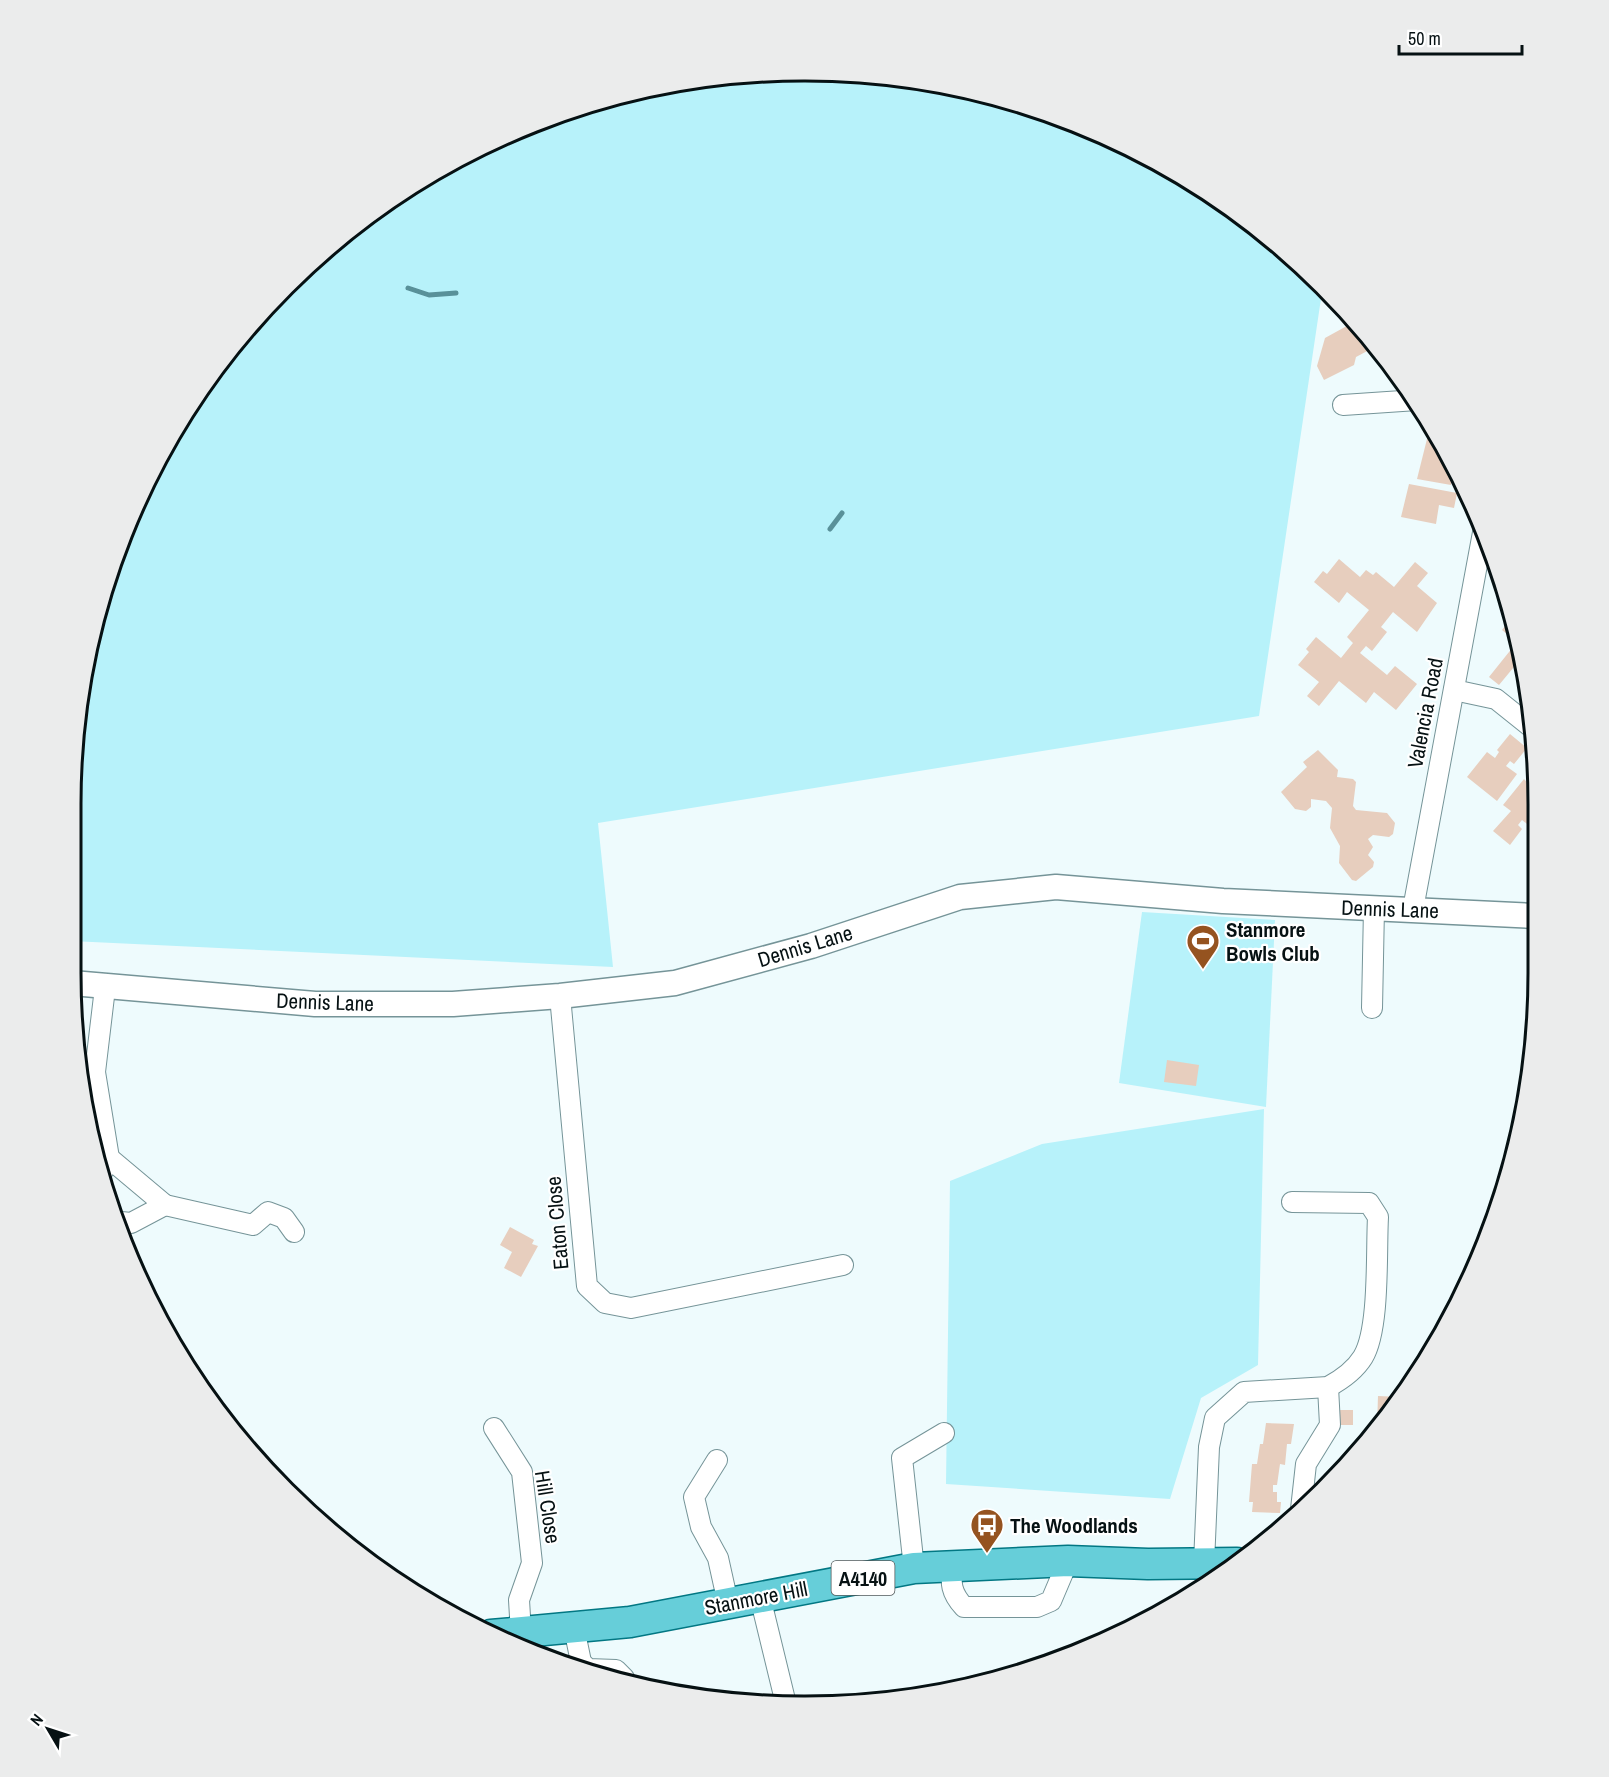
<svg xmlns="http://www.w3.org/2000/svg" width="1609" height="1777" viewBox="0 0 1609 1777" font-family="'Archivo Narrow',sans-serif">
<rect width="100%" height="100%" fill="#eefbfd"/>
<!-- green -->
<g fill="#b7f2fa">
<polygon points="804,71 947,85 1085,126 1212,194 1323,285 1259,716 598,823 613,967 71,941 72,757 85,661 127,523 194,397 285,286 396,194 523,127 661,85"/>
<polygon points="1142,912 1275,920 1266,1107 1119,1083"/>
<polygon points="1264,1109 1258,1365 1201,1398 1170,1499 946,1484 950,1181 1042,1144"/>
</g>
<g fill="none" stroke-linecap="round" stroke-linejoin="round">
<!-- stream -->
<g stroke="#599199" stroke-width="5">
<polyline points="408,288 429,295 456,293"/>
<polyline points="830,529 842,513"/>
</g>
</g>
<!-- building -->
<g fill="#e7cebe">
<polygon points="1354,322 1371,349 1356,357 1354,365 1324,380 1317,366 1325,338"/>
<polygon points="1428,435 1436,437 1454,471 1451,485 1417,479"/>
<polygon points="1409,484 1457,493 1454,508 1439,505 1436,524 1401,517"/>
<polygon points="1339,559 1360,577 1366,570 1373,575 1376,572 1394,587 1415,562 1428,573 1417,586 1437,603 1417,632 1393,612 1381,627 1387,632 1372,651 1366,646 1360,653 1387,675 1395,666 1417,684 1396,710 1374,692 1366,703 1339,681 1319,706 1307,696 1319,682 1298,665 1309,652 1306,649 1316,637 1341,658 1353,643 1347,637 1369,610 1347,592 1339,603 1314,582 1323,571 1327,574"/>
<polygon points="1510,620 1523,656 1499,685 1489,677 1517,642 1502,630"/>
<polygon points="1510,734 1527,748 1514,764 1510,761 1506,766 1517,774 1497,801 1467,777 1487,752 1495,758 1499,752 1497,750"/>
<polygon points="1318,750 1338,770 1337,777 1353,779 1356,782 1353,806 1356,810 1387,813 1395,823 1393,834 1389,837 1373,835 1368,839 1373,847 1368,855 1374,862 1373,867 1356,881 1352,880 1339,863 1340,846 1330,828 1332,808 1326,801 1311,799 1311,807 1306,811 1295,809 1281,792 1307,767 1303,762"/>
<polygon points="1524,779 1538,795 1538,821 1532,828 1522,820 1518,825 1522,829 1510,845 1493,831 1511,811 1503,805"/>
<polygon points="1167,1060 1199,1065 1196,1086 1164,1082"/>
<polygon points="510,1227 534,1240 532,1244 538,1246 521,1277 504,1268 512,1252 500,1245"/>
<polygon points="1378,1396 1399,1397 1377,1427"/>
<rect x="1340" y="1410" width="13" height="15"/>
<polygon points="1266,1423 1294,1424 1291,1444 1287,1444 1285,1465 1280,1464 1277,1485 1273,1485 1273,1492 1277,1492 1277,1502 1281,1502 1280,1513 1252,1512 1253,1502 1249,1502 1252,1464 1257,1464 1260,1444 1263,1444"/>
</g>
<g fill="none" stroke-linecap="round" stroke-linejoin="round">
<defs>
<g id="minor">
<polyline points="1343,405 1417,400"/>
<polyline points="1454,690 1496,699 1531,727"/>
<polyline points="1413,909 1484,527"/>
<polyline points="560,996 587,1286 605,1303 631,1308 843,1265"/>
<polyline points="1372,1008 1374,908"/>
<polyline points="109,1158 165,1205 131,1223 121,1222"/>
<polyline points="103,1171 109,1158 95,1072 105,988"/>
<polyline points="165,1205 253,1225 268,1212 284,1218 294,1232"/>
<polyline points="494,1428 522,1472 532,1563 519,1600 521,1633"/>
<polyline points="717,1460 694,1497 701,1527 718,1558 728,1603"/>
<polyline points="1301,1509 1306,1464 1330,1425 1328,1387"/>
<path d="M1204 1563 1209 1447 1215 1418 1244 1392 1328 1387C1341 1380 1355 1370 1363 1357 1380 1329 1376 1252 1378 1217L1369 1203 1292 1202"/>
<path d="M953 1565C950 1583 951 1593 964 1607H1037L1051 1601 1068 1561"/>
<polyline points="914,1568 902,1458 944,1433"/>
<polyline points="760,1597 786,1704"/>
<polyline points="574,1628 581,1662 588,1669 616,1670 624,1678 624,1683"/>
</g>
<polyline id="tertiary" points="72,983 315,1004 453,1004 560,996 675,983 811,946 960,897 1056,887 1223,901 1536,916"/>
<polyline id="primary" points="491,1635 630,1622 914,1568 1068,1561 1148,1564 1237,1563"/>
</defs>
<!-- minor casing -->
<use href="#minor" stroke="#759498" stroke-width="22"/>
<!-- tertiary casing -->
<use href="#tertiary" stroke="#759498" stroke-width="27"/>
<!-- primary casing -->
<use href="#primary" stroke="#027783" stroke-width="33"/>
<!-- minor -->
<use href="#minor" stroke="#fff" stroke-width="20"/>
<!-- tertiary -->
<use href="#tertiary" stroke="#fff" stroke-width="24"/>
<!-- primary -->
<use href="#primary" stroke="#66ced9" stroke-width="30"/>
</g>
<!-- icons -->
<defs>
<symbol id="stadium-pin" viewBox="-11 -11 22 30"><path d="M0 17L-7.5 6A9.5 9.5 0 1 1 7.5 6Z" fill="#955320" stroke="#fff"/><path d="M0-5a6.5 5 0 1 0 0 10a6.5 5 0 1 0 0-10ZM-3.5-1.8h7v3.6h-7Z" fill="#fff"/></symbol>
<symbol id="bus-pin" viewBox="-11 -11 22 30"><path d="M0 17L-7.5 6A9.5 9.5 0 1 1 7.5 6Z" fill="#955320" stroke="#fff"/><path d="M-5-6H5V4H4V6H2V4H-2V6H-4V4H-5ZM-3.5-4V0h7V-4ZM-3.5 1.2v1.5H-2V1.2ZM2 1.2v1.5H3.5V1.2Z" fill="#fff"/></symbol>
</defs>
<g fill-rule="evenodd">
<use href="#stadium-pin" x="1184" y="922" width="38" height="52"/>
<use href="#bus-pin" x="968" y="1506" width="38" height="52"/>
</g>
<g text-anchor="middle" dominant-baseline="central" stroke-width="4.5" stroke-linejoin="round" paint-order="stroke">
<!-- shield labels -->
<rect fill="#fff" stroke="#51585a" stroke-width="1.5" x="831.5" y="1561" width="63" height="34" rx="4.5"/>
<g font-size="20" font-weight="bold" fill="#061113">
<text x="863" y="1578">A4140</text>
</g>
<!-- street labels -->
<g font-size="21" fill="#061113" stroke="#fff">
<text transform="translate(1425 713) rotate(-79)">Valencia Road</text>
<text transform="translate(1390 909) rotate(2)">Dennis Lane</text>
<text transform="translate(805 946) rotate(-17)">Dennis Lane</text>
<text transform="translate(325 1002) rotate(2)">Dennis Lane</text>
<text transform="translate(557 1223) rotate(-95)">Eaton Close</text>
<text transform="translate(548 1507) rotate(81)">Hill Close</text>
<text transform="translate(756 1598) rotate(-11)">Stanmore Hill</text>
</g>
<!-- poi labels -->
<g font-size="21" font-weight="bold" fill="#061113" stroke="#fff" text-anchor="start">
<text x="1226" y="929">Stanmore<tspan x="1226" dy="24">Bowls Club</tspan></text>
<text x="1010" y="1525">The Woodlands</text>
</g>
</g>
<!-- crop -->
<path d="M0 0H1609V1777H0ZM804 81H805A723 723 0 0 1 1528 804V973A723 723 0 0 1 805 1696H804A723 723 0 0 1 81 973V804A723 723 0 0 1 804 81Z" fill="#ebecec" fill-rule="evenodd"/>
<path fill="none" stroke="#061113" stroke-width="3" d="M804 81H805A723 723 0 0 1 1528 804V973A723 723 0 0 1 805 1696H804A723 723 0 0 1 81 973V804A723 723 0 0 1 804 81Z"/>
<!-- north arrow -->
<g transform="translate(48 1729) rotate(309)" stroke="#ffffff" stroke-width="4.5" paint-order="stroke">
<path d="M0-4.5L10 22L0 15L-10 22Z" fill="#061113"/>
<text y="-9" font-size="16" font-weight="bold" text-anchor="middle" fill="#061113">N</text>
</g>
<!-- scale -->
<path d="M1399 45v9h123v-9" fill="none" stroke="#061113" stroke-width="3"/>
<text x="1408" y="45" font-size="18" fill="#061113" stroke="#ffffff" stroke-width="4.5" paint-order="stroke">50 m</text>
</svg>
